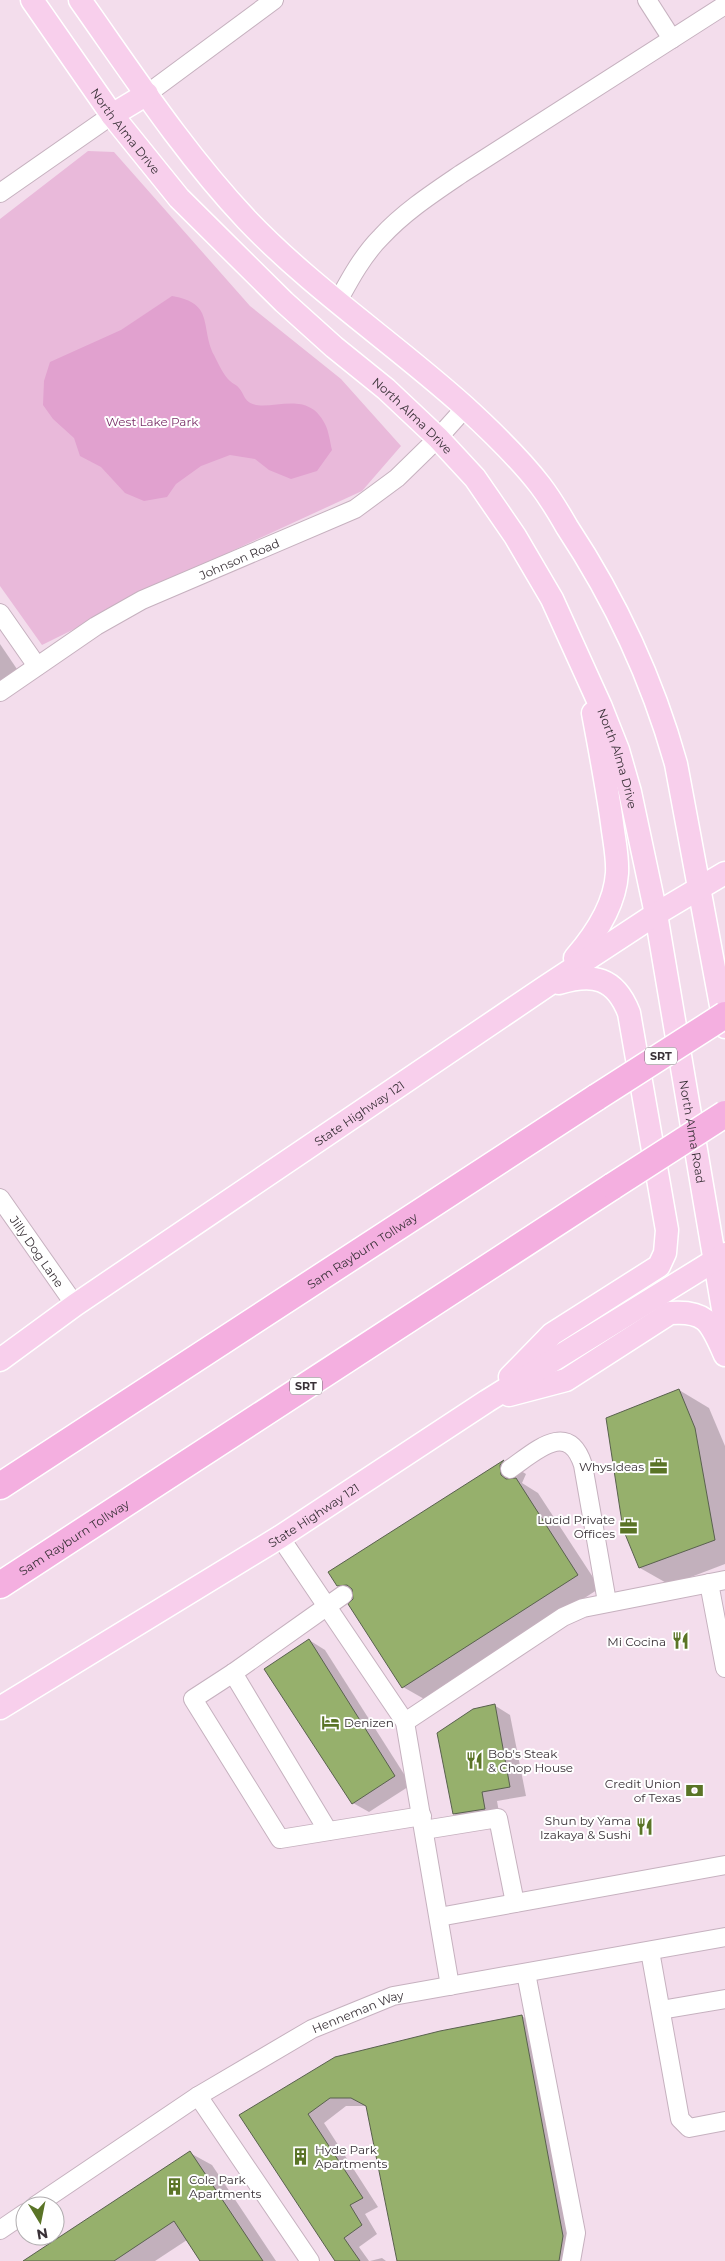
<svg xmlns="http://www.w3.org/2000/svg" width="725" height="2261" viewBox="0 0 725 2261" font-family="Montserrat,sans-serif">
<rect width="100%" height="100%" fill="#f3ddec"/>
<!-- green -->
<polygon fill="#e9b9da" points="88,151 114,152 250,306 341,379 401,446 362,491 234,550 42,645 0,586 0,219"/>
<!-- water -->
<path fill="#e1a1cf" d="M172 296C215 303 200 327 214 355 218 363 224 376 230 381 233 384 237 385 239 388 242 391 243 395 245 398 260 420 305 383 325 424 329 432 330 442 332 450L317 471 291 479 269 470 255 459 230 455 201 466 176 484 167 497 144 501 125 493 101 467 80 456 74 438 53 419 43 405 44 381 50 362 121 330Z"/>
<!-- shadow -->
<g fill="#0003">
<polygon points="0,644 21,675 0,690"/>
<polygon points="679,1390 709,1408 725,1446 725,1564 670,1585 640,1568"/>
<polygon points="504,1461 526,1474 522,1483 538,1493 600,1588 426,1700 403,1687 354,1599 354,1595 338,1585 329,1572"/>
<polygon points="309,1640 325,1650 411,1785 369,1812 353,1803"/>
<polygon points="494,1705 510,1715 526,1796 497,1801 500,1818 470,1823 454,1814"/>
<polygon points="522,2016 538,2026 576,2261 398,2261 368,2106 346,2106 324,2123 378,2207 365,2214 377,2234 359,2247 369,2261 337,2261 241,2115"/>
<polygon points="190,2153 212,2165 276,2261 201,2261 187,2240 155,2261 26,2261"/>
<polygon points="382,2258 386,2261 370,2261"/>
</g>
<!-- building -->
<g fill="#96b06c" stroke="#59614e">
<polygon points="679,1389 695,1428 715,1540 639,1568 623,1529 606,1418"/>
<polygon points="504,1460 500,1465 501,1475 506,1479 516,1478 578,1575 402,1688 348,1604 353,1599 352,1589 347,1585 337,1586 328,1572"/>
<polygon points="309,1639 395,1776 352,1804 264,1669"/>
<polygon points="495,1704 510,1787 482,1792 485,1809 453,1814 437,1733 473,1709"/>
<polygon points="522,2015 563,2236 559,2261 397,2261 366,2106 351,2098 330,2098 308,2114 363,2198 350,2205 362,2225 344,2238 360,2261 335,2261 239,2115 335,2057 440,2031"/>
<polygon points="190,2151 263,2261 200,2261 174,2221 114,2261 23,2261"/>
</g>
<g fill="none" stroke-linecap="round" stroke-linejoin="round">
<defs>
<g id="minor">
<polyline points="647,0 672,39"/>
<polyline points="147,94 274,0"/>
<polyline points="0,193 112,115"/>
<path d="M338 301C350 279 363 255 381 237 404 212 433 193 461 174L725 5"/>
<polyline points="0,613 37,666"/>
<path id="s1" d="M0 692 96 626 142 600 355 509 397 478 438 438 465 408"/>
<path id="s2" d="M0 1198 75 1305"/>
<path d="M510 1469C535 1452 568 1419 583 1465L607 1602"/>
<polyline points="280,1537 405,1722 450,1986"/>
<polyline points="709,1583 725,1668"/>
<polyline points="233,1673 193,1699 280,1839 422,1816"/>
<polyline points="405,1722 563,1617 583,1608 725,1580"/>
<polyline points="424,1830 498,1818 515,1903"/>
<polyline points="328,1831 233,1673 343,1595"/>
<polyline points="439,1917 725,1865"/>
<polyline points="650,1951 680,2119 689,2128 725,2121"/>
<polyline points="526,1973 576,2233 571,2261"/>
<polyline points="661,2010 725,1999"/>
<polyline points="198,2096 310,2261"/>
<path id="s3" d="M35 2206 198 2096 312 2029 393 1996 725 1937"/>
<polyline points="0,2230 25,2213"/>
</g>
<g id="major">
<path id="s4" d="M32 0 112 115 179 198 284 302 334 347 386 389 438 438 475 478 515 536 552 599 601 707 618 750 630 792 656 914 725 1321"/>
<path d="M80 0C133 75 184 153 247 220 313 289 394 343 465 407 489 429 520 459 540 485 550 498 559 513 567 527 616 601 652 678 676 764L725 1027"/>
<polyline points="112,115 147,94"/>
<path d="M575 958C595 935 615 905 617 873 618 857 614 840 612 823 607 787 600 750 593 713"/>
<path id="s5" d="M0 1360 75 1305 545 987 656 914 725 873"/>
<path d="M510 1377 552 1334 659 1266 665 1253 667 1230 629 1013C615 977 593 973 559 983"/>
<path d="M509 1395 566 1380 670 1313C708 1310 711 1324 725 1355"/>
<path id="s6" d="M0 1708 280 1537 487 1401 725 1254"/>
</g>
<g id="highway">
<path id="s7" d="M0 1486 597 1097"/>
<path id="s8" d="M0 1585 613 1186"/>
</g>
</defs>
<!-- minor casing -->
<use href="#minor" stroke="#c6b1bf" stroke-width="20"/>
<!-- major casing -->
<use href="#major" stroke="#fff" stroke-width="25"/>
<!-- highway casing -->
<use href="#highway" stroke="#fff" stroke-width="29"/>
<!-- minor -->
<use href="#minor" stroke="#fff" stroke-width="18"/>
<!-- major -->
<use href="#major" stroke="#f8cfec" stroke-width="22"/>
<!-- highway -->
<use href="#highway" stroke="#f4afe0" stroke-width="26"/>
<defs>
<g id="highway-bridge">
<polyline points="597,1097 725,1015"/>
<polyline points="613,1186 725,1114"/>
</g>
</defs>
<!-- highway-bridge casing -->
<use href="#highway-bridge" stroke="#fff" stroke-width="29" stroke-linecap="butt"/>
<!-- highway-bridge -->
<use href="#highway-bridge" stroke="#f4afe0" stroke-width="26"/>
</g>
<!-- icons -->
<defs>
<symbol id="office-bare" viewBox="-9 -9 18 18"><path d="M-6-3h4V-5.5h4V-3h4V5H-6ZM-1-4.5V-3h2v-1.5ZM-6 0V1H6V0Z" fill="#5a7426" stroke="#fff" stroke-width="2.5" paint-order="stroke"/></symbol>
<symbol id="restaurant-bare" viewBox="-9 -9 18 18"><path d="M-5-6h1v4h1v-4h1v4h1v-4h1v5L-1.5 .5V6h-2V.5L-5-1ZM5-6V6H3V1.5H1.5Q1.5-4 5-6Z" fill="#5a7426" stroke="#fff" stroke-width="2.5" paint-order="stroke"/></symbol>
<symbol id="hotel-bare" viewBox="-9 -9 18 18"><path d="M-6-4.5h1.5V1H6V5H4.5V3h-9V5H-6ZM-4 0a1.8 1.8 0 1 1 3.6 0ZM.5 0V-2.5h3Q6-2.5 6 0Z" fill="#5a7426" stroke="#fff" stroke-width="2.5" paint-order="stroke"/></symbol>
<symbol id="bank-bare" viewBox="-9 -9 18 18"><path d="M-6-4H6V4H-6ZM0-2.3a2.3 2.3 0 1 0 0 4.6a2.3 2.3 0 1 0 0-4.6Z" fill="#5a7426" stroke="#fff" stroke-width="2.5" paint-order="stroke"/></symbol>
<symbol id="building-bare" viewBox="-9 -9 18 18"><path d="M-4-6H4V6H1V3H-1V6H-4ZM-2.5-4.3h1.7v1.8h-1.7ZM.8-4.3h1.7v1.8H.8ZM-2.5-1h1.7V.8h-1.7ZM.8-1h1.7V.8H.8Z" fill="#5a7426" stroke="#fff" stroke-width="2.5" paint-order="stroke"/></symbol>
</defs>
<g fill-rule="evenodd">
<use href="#office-bare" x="646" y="1454" width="25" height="25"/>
<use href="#office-bare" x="616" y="1514" width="25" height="25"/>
<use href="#restaurant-bare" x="668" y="1628" width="25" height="25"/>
<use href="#hotel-bare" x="318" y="1710" width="25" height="25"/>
<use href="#restaurant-bare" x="462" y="1748" width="25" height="25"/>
<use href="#bank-bare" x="682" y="1778" width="25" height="25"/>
<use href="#restaurant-bare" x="632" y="1814" width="25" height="25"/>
<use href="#building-bare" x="288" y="2144" width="25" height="25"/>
<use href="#building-bare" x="162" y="2174" width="25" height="25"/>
</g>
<g text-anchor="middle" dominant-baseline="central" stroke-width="4" stroke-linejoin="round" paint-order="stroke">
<!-- shield labels -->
<g fill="#fff" stroke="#746f73" stroke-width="1">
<rect x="645" y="1047.5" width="32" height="17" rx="4"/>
<rect x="290" y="1377.5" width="32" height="17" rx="4"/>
</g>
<g font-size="11" font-weight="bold" fill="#393137">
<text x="661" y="1056">SRT</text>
<text x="306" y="1386">SRT</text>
</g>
<!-- street labels -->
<g font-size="12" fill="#393137" stroke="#fff">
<text stroke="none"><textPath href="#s4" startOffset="161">North Alma Drive</textPath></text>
<text stroke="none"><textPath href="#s4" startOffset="566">North Alma Drive</textPath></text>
<text stroke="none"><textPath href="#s1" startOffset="275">Johnson Road</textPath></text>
<text stroke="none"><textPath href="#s4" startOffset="971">North Alma Drive</textPath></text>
<text stroke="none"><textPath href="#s5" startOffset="436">State Highway 121</textPath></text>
<text stroke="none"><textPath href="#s4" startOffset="1352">North Alma Road</textPath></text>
<text stroke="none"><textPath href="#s7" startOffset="432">Sam Rayburn Tollway</textPath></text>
<text stroke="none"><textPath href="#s2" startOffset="65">Jilly Dog Lane</textPath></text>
<text stroke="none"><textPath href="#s6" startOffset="368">State Highway 121</textPath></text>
<text stroke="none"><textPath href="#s8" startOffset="88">Sam Rayburn Tollway</textPath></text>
<text stroke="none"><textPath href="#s3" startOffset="378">Henneman Way</textPath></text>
</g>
<!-- park labels -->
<g font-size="12" fill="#7b3069" stroke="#fff">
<text x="152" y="421">West Lake Park</text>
</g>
<!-- poi labels -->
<g font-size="12" fill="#393137" stroke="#fff" text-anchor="end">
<text x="644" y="1466">WhysIdeas</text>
<text x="615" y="1519">Lucid Private<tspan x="615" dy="14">Offices</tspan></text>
<text x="666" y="1641">Mi Cocina</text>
<text x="344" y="1722" text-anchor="start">Denizen</text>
<text x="488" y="1753" text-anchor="start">Bob's Steak<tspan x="488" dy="14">&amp; Chop House</tspan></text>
<text x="681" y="1783">Credit Union<tspan x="681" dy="14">of Texas</tspan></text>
<text x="631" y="1820">Shun by Yama<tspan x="631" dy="14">Izakaya &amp; Sushi</tspan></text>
<text x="315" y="2149" text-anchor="start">Hyde Park<tspan x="315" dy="14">Apartments</tspan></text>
<text x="189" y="2179" text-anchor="start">Cole Park<tspan x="189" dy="14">Apartments</tspan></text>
</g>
</g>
<!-- north arrow -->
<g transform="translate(40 2221) rotate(170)"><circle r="24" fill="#ffffff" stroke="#b0adaf"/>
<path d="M0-4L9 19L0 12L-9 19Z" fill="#5a7426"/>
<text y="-8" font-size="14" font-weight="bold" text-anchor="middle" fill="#393137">N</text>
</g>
</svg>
